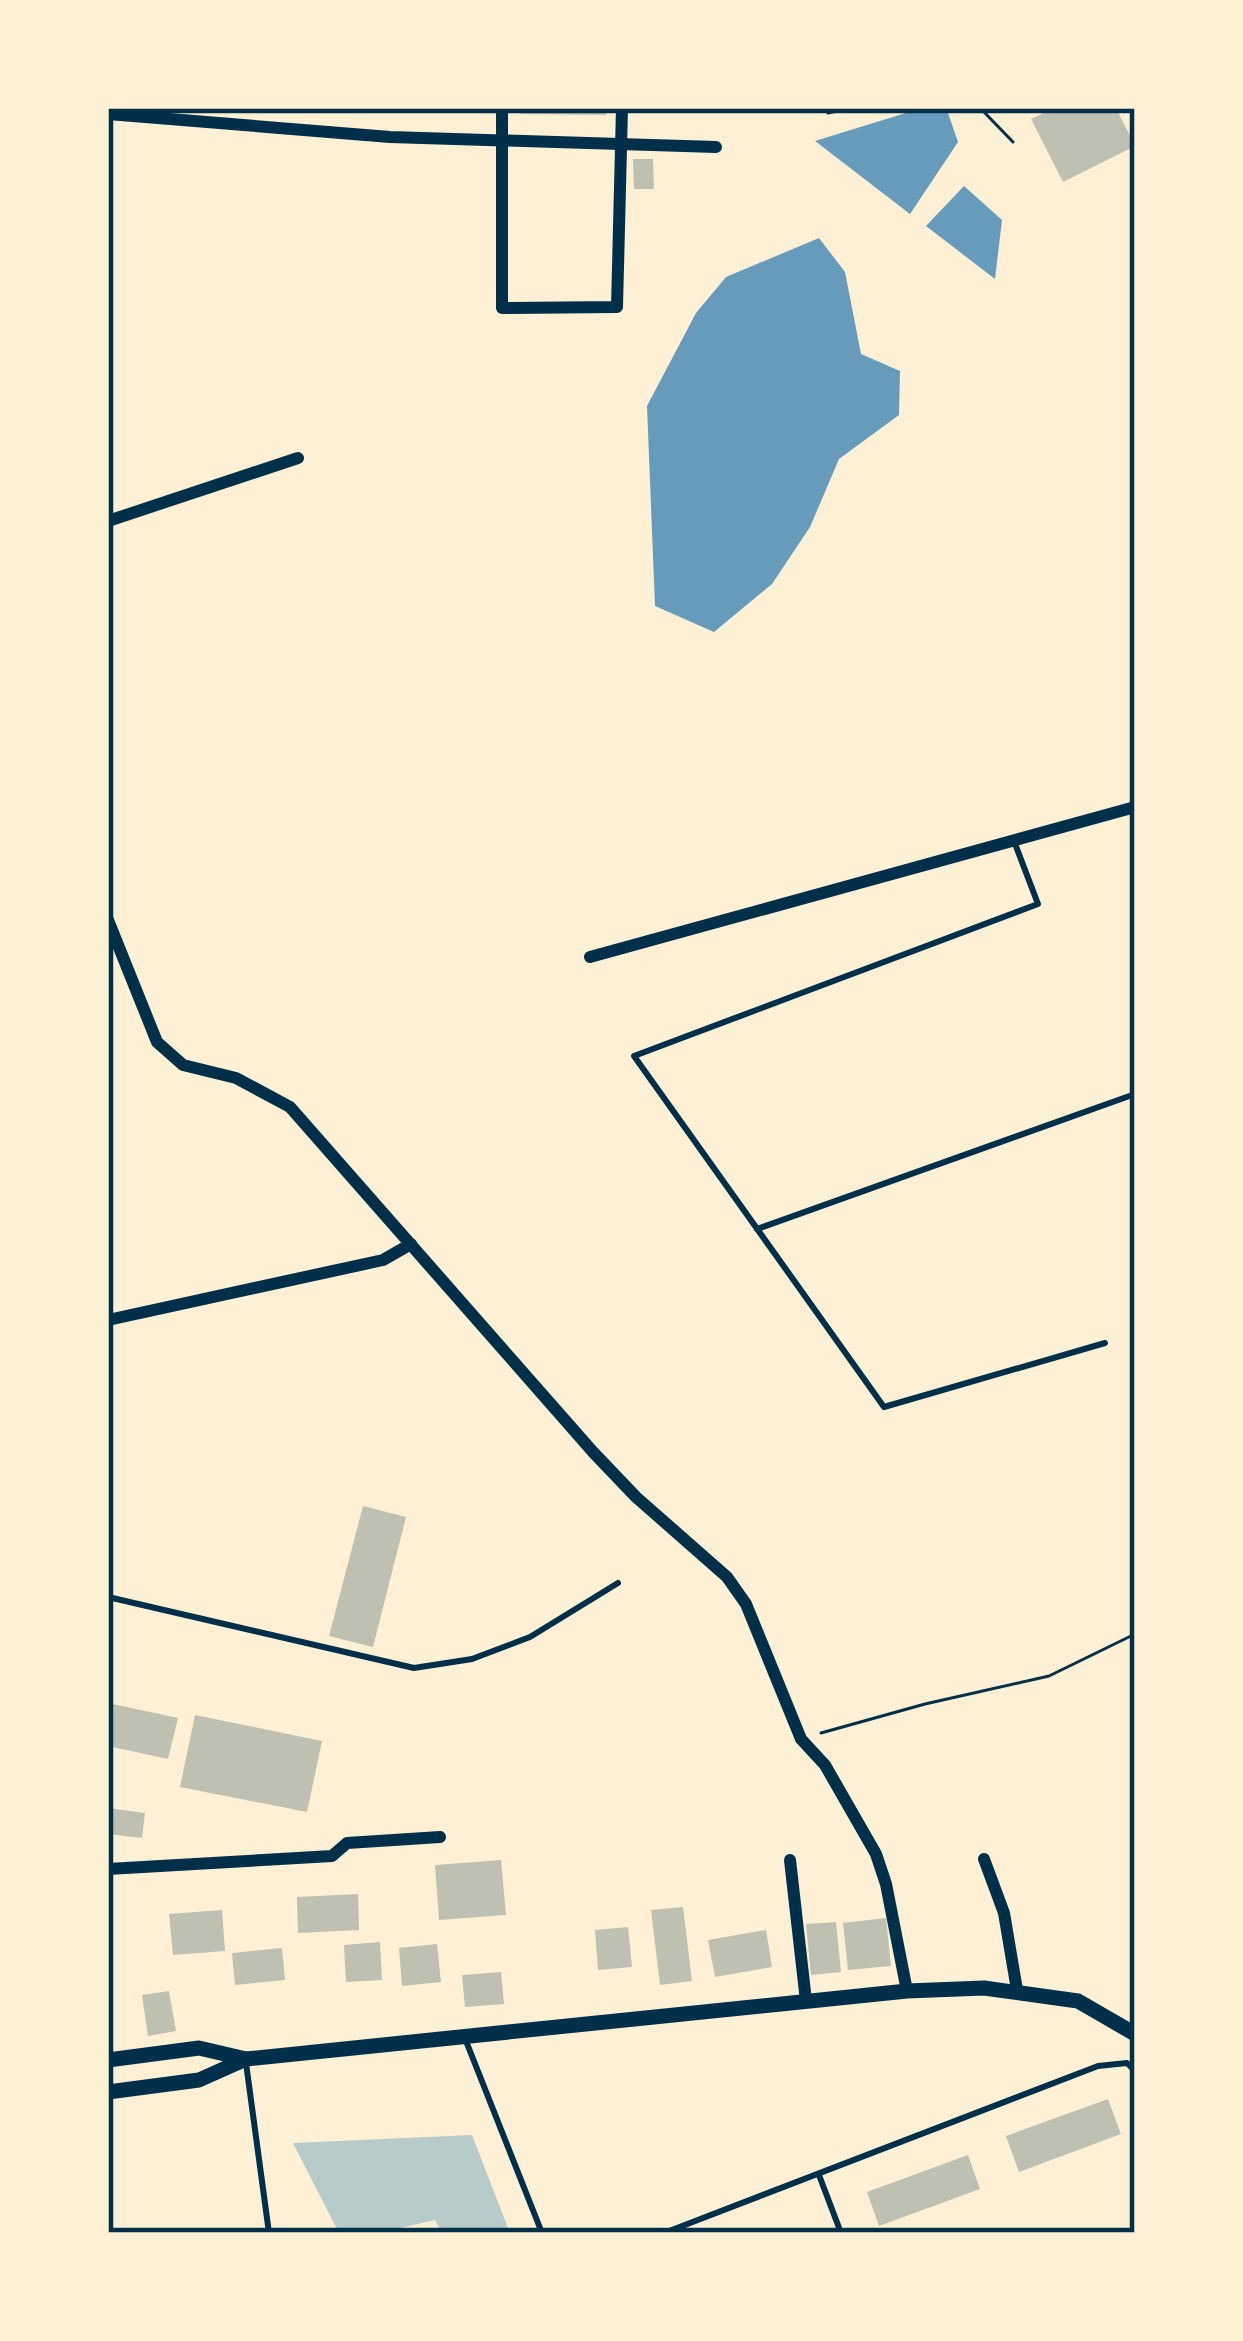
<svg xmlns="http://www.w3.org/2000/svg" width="1243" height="2341" viewBox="0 0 1243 2341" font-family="'Noto Sans',sans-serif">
<rect width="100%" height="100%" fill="#fdf0d5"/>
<!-- green -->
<polygon fill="#b9caca" points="472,2135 510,2233 442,2233 435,2220 379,2233 339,2233 293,2143"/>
<!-- water -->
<g fill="#669bbc">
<polygon points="922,108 948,113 958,142 910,214 815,141"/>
<polygon points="964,186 1002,220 995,279 926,226"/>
<polygon points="819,238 845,272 861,354 900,371 899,415 839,459 810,527 772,584 714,632 655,606 647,406 696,313 726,277"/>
</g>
<!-- building -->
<g fill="#bec0b2">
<polygon points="520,108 606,108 606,115 520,114"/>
<polygon points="1054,108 1116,108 1135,146 1063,182 1031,119"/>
<polygon points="633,159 653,159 654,189 634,189"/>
<polygon points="363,1506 406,1517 373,1647 329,1636"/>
<polygon points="108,1703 178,1718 168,1759 108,1746"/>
<polygon points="195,1715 322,1741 307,1812 180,1787"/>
<polygon points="108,1808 145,1813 142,1838 108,1834"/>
<polygon points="501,1860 506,1915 439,1920 435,1865"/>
<polygon points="358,1894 359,1930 298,1933 297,1897"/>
<polygon points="683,1907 692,1981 660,1985 651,1910"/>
<polygon points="222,1910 225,1951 173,1955 169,1914"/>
<polygon points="886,1918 891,1966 848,1970 843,1923"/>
<polygon points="836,1922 841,1972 811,1975 806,1924"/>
<polygon points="628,1927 632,1967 598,1970 595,1930"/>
<polygon points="766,1930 772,1967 715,1977 708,1940"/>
<polygon points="380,1942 382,1980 346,1982 344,1945"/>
<polygon points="437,1944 441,1982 402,1986 399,1948"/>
<polygon points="282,1948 285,1980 235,1985 232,1953"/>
<polygon points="501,1972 504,2004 465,2007 462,1975"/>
<polygon points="169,1991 176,2031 148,2036 142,1995"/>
<polygon points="1108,2099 1121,2134 1019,2172 1006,2136"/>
<polygon points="968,2155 980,2189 879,2226 867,2192"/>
</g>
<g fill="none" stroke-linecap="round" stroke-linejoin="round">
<!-- path -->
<g stroke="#003049" stroke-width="3">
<polyline points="975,108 984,112 1013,142"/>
<polyline points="828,113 851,108"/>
<polyline points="821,1733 925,1704 1049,1676 1135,1634"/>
</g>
<!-- service -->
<g stroke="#003049" stroke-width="6">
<polyline points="1014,841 1038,904 634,1056 884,1407 1105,1343"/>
<polyline points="757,1229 1135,1094"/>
<polyline points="108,1597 414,1668 472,1659 530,1637 618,1583"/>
<polyline points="466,2041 542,2233"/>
<polyline points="246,2063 269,2233"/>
<polyline points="819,2175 841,2233"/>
<polyline points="664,2233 1098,2066 1127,2063 1135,2071"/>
</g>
<!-- minor -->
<g stroke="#003049" stroke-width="12">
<polyline points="502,108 502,308 617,307 622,108"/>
<polyline points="108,114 390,137 716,147"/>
<polyline points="108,521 298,458"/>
<polyline points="108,920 157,1042 183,1065 236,1078 290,1107 593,1452 636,1497 727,1577 746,1604 801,1739 825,1765 876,1854 886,1884 907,1991"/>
<polyline points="590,957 1135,807"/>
<polyline points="108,1320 383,1260 411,1244"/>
<polyline points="984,1859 1004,1913 1017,1990"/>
<polyline points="790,1860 806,2001"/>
<polyline points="108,1869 332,1856 347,1843 440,1837"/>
</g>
<!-- tertiary -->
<g stroke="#003049" stroke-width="15">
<polyline points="108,2060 199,2048 246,2059"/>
<polyline points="108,2092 199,2080 246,2059 907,1991 984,1988 1078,2001 1135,2034"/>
</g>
</g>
<!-- border -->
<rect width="1243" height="2341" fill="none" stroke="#fdf0d5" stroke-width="222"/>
<rect x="111" y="111" width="1021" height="2119" fill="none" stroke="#003049" stroke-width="4.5"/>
</svg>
